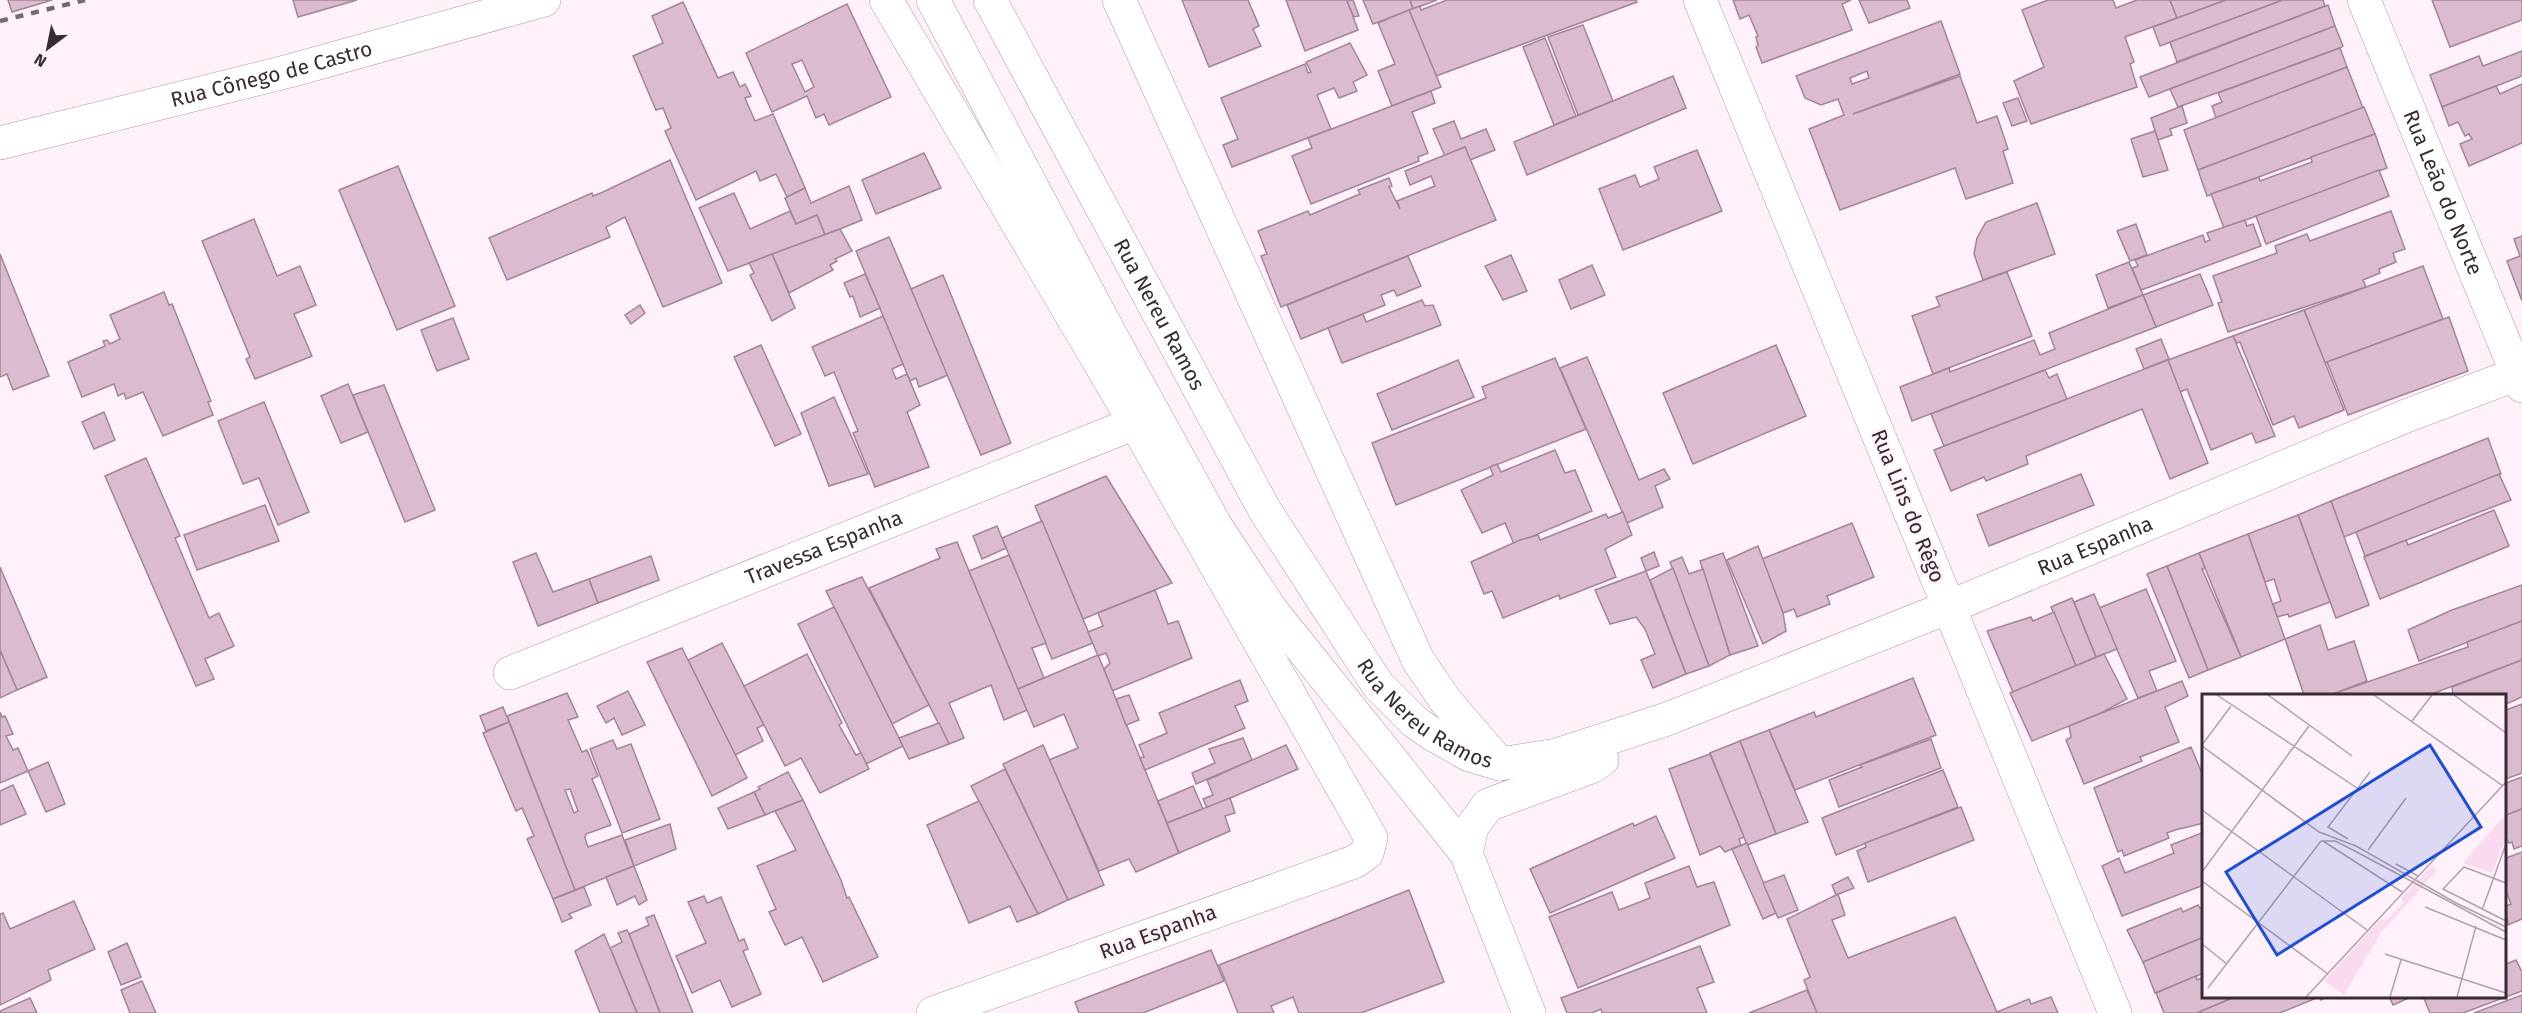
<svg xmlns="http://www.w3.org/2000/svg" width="2522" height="1013" viewBox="0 0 2522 1013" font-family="'Fira Sans',sans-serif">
<rect width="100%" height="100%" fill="#fff1fa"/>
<!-- building -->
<g fill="#dbbbd0" stroke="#a38599" stroke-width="1.5" fill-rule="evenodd">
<polygon points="8,0 52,0 12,12"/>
<polygon points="293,0 357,0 298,17"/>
<polygon points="1182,0 1248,0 1259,26 1253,29 1261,46 1209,67"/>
<polygon points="1286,0 1347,0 1358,30 1305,51"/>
<polygon points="1353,0 1359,16 1354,17 1347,1"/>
<polygon points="1363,0 1410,0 1413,9 1373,24"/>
<polygon points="1410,0 1437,0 1413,9"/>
<polygon points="1447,0 1636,0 1637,2 1436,76 1409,10 1420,6 1421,10"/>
<polygon points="1733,0 1851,0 1842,4 1852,30 1762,63 1756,47 1758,45 1756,37 1758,36 1749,15 1740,19"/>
<polygon points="1859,0 1907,0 1910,8 1869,23"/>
<polygon points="2048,0 2113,0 2116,8 2137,0 2170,0 2177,18 2125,37 2134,62 2130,64 2137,87 2031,124 2014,81 2044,67 2022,10"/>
<polygon points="2170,0 2226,0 2177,18"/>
<polygon points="2226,0 2283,0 2160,46 2153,27"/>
<polygon points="2283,0 2323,0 2325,6 2177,62 2170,42"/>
<polygon points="2432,0 2522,0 2522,20 2450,47"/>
<polygon points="683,2 718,78 733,72 740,87 745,84 751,96 745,98 755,121 773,114 805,188 787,197 776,174 760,181 756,171 696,200 665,131 671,128 663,108 656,110 633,56 663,43 652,16"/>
<path d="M847 4 891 97 829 125 824 114 816 118 807 96 772 112 746 53ZM802 60 814 87 805 92 792 64Z"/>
<polygon points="2328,5 2335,26 2149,97 2140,77"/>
<polygon points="1409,10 1441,87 1392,106 1378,71 1395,64 1378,23"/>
<path d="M1941 21 1960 74 1853 114 1960 76 1977 123 1997 116 2008 149 2003 151 2013 183 1966 199 1955 168 1840 210 1809 129 1844 115 1838 99 1821 105 1805 98 1796 76ZM1867 71 1869 78 1852 84 1850 78Z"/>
<polygon points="1583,25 1613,101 1578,115 1548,37"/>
<polygon points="2335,26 2343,46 2340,48 2178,107 2170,89"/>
<polygon points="1545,38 1576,116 1554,125 1523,47"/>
<polygon points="1350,43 1367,75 1353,82 1357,91 1339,98 1334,88 1317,95 1331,129 1232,167 1223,145 1238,139 1221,98 1305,64 1308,73 1311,72 1306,62"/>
<polygon points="2340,48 2347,67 2216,118 2212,106 2222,102 2218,93"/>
<polygon points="2522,51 2522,76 2442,107 2430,75 2479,56 2483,66"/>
<polygon points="2347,67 2363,108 2198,170 2184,130"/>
<polygon points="1673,76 1686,108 1527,175 1514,142"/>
<polygon points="2522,84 2522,143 2469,166 2460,144 2472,139 2469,134 2465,136 2458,122 2449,126 2442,107 2496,86 2500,94"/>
<polygon points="1431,91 1435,103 1412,112 1428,153 1418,157 1419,161 1311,204 1292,156 1312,148 1308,138"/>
<polygon points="2018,98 2027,121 2012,126 2003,103"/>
<polygon points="2182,106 2187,123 2170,129 2172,135 2158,140 2151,118"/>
<polygon points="2364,107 2375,134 2207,196 2198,170"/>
<polygon points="1454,121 1461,139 1486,129 1495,150 1470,160 1465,147 1445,156 1433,129"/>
<polygon points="2155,131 2168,170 2143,177 2131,139"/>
<polygon points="2375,134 2387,168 2224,228 2211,194 2259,177 2260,181 2312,162 2311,157"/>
<polygon points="1465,147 1496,220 1281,307 1261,256 1267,254 1258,231 1308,211 1310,215 1360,194 1358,190 1389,178 1392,186 1389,187 1400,209 1397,201 1435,186 1431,176 1410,185 1405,171"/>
<polygon points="1697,150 1722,211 1623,250 1599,189 1635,175 1640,187 1659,179 1654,167"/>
<polygon points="924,153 941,188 876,214 862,180"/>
<polygon points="670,160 722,283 663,307 625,217 606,227 610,237 507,280 489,238 592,193 593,196 603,192"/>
<polygon points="398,166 455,306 397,330 339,190"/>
<polygon points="2379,170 2389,196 2266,244 2256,216"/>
<polygon points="849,186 862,220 825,235 817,215 796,224 785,198 805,188 811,203"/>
<polygon points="734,193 750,229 790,211 796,224 817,215 825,235 728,271 699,208"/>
<polygon points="2037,203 2055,254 1983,280 1974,254 1977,238 1986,222"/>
<polygon points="2391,211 2405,249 2393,253 2396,262 2379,269 2380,273 2363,280 2366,287 2228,332 2218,303 2222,302 2213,276 2277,253 2275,246 2307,234 2310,241"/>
<polygon points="254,219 277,276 300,266 316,305 294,314 312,356 255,379 246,359 250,357 202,241"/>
<polygon points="2245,220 2247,226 2253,224 2261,246 2141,290 2132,268 2138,266 2135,260 2203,235 2205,242 2210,240 2207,233"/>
<polygon points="2136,224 2147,255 2130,261 2117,231"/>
<polygon points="840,229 852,251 835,259 837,261 830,265 833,270 789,293 772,254"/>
<polygon points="2522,236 2522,301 2507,261 2520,256 2514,239"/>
<polygon points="889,237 948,375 919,387 916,378 910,381 856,251"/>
<polygon points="0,254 49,376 13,390 7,374 0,377"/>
<polygon points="772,254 795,308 772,321 750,275 754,273 749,263"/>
<polygon points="1511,255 1527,291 1503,300 1485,266"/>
<polygon points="1408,256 1421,286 1397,296 1394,290 1381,295 1385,305 1301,339 1287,305"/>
<polygon points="2129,262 2143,295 2108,308 2096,275"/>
<polygon points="1592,265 1605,295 1571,309 1559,280"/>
<polygon points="2423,266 2443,319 2325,363 2304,310"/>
<polygon points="2007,272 2032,336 1933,374 1912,316 1940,306 1936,297"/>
<polygon points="865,274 880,308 860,317 853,296 850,297 844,283"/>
<polygon points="2200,274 2213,305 2156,327 2143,295"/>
<polygon points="943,275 1011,443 981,455 911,289"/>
<polygon points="164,292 169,305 172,304 211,401 208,402 213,415 163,436 143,392 126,399 124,393 118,396 114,384 82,397 68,362 105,346 103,341 107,340 110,344 120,339 110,315"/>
<polygon points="2143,295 2156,327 1912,421 1900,387 1949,368 1950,372 2034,340 2040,355 2055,349 2049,333"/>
<polygon points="1422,300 1425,306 1433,305 1441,325 1342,363 1328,328 1363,314 1366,322"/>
<polygon points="640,305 645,313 631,324 625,315"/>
<polygon points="2304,310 2344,410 2299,428 2294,416 2273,425 2240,342 2237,343 2233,336"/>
<polygon points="883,316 903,364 892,369 896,379 907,374 920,405 907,412 929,467 875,487 853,433 858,431 834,372 825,376 812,347"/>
<polygon points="2449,317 2468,371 2348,415 2327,362"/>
<polygon points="453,318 469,359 437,371 421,330"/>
<polygon points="2233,336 2275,436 2256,443 2252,433 2211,450 2187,389 2180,392 2168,360"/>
<polygon points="2161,339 2169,359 2144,369 2136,349"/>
<polygon points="761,345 801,434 775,446 734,357"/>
<polygon points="1776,345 1806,416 1693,464 1663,393"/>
<polygon points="1587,357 1639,480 1664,469 1670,479 1655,486 1663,507 1627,523 1560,368"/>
<polygon points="1555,358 1586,429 1396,505 1372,443 1486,398 1482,387"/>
<polygon points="1458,360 1474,397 1392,430 1377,394"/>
<polygon points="2168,360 2208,463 2170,479 2142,409 2026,456 2028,464 1986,481 1984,477 1951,491 1934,450"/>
<polygon points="2045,370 2049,378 2057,374 2067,399 1944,446 1931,414"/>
<polygon points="348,384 368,432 341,443 321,396"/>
<polygon points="384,385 435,510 405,522 353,395"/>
<polygon points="834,397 868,474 829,486 801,413"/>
<polygon points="264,402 309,512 278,525 259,478 243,484 218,421"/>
<polygon points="104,412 115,440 94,449 82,422"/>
<polygon points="2488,438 2501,474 2344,537 2331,501"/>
<polygon points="1555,450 1565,473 1575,470 1592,511 1514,544 1505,523 1482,533 1461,490 1493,475 1490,467 1497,464 1501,472"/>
<polygon points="146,458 180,536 175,538 209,618 219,613 234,646 205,659 214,679 196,686 105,476"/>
<polygon points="2081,474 2094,505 1989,546 1977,515"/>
<polygon points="2499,474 2511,500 2365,556 2356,532"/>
<polygon points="1106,476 1172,583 1083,619 1035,506"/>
<polygon points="2331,501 2369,605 2336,618 2298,515"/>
<polygon points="265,505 279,541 197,570 184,535"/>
<polygon points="2494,510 2509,546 2380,599 2364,557 2406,540 2408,545"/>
<polygon points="1623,512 1632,535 1605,549 1616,577 1560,599 1559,595 1503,618 1492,591 1484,594 1471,562 1520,540 1538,535 1540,540 1606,514 1608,518"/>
<polygon points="2298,515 2330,602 2289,617 2288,614 2277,617 2273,604 2281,601 2274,579 2265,582 2248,534"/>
<polygon points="1042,521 1093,643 1052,659 1002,538"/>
<polygon points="1852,523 1874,577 1827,596 1830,604 1797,617 1794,609 1783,613 1762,559"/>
<polygon points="997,526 1006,548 982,559 973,536"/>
<polygon points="2248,534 2285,639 2241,657 2199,553"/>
<polygon points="957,542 1027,710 1004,720 991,685 949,703 964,738 949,744 869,588 940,558 936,549"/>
<polygon points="1758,546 1783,613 1786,631 1763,644 1727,560"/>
<polygon points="1654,552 1659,566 1646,571 1641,558"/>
<polygon points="536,553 553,592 589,579 598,603 538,626 513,562"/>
<polygon points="1723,553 1758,646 1730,655 1700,561"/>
<polygon points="2199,553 2205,568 2202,569 2241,657 2208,670 2167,566"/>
<polygon points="1009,555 1046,643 1032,648 1044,678 1018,689 969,571"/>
<polygon points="651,556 659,580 598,603 589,579"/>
<polygon points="1682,557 1689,574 1703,569 1730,655 1709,666 1670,562"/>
<polygon points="2167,566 2208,670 2189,678 2147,574"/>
<polygon points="0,567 47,677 17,690 0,650"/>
<polygon points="1673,568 1709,666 1686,674 1650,580"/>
<polygon points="1646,571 1686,674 1653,688 1641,660 1655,654 1645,629 1636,617 1610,624 1595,590"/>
<polygon points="862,577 929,705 892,724 826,591"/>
<polygon points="2522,585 2522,621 2419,661 2408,630 2452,610"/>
<polygon points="2146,589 2176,661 2149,671 2157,691 2138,698 2099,608"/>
<polygon points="1155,590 1168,624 1178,621 1192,658 1112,691 1104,669 1110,663 1106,653 1098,656 1088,632 1103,626 1098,613"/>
<polygon points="2094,594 2117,649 2096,657 2074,602"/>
<polygon points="2072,598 2096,657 2076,666 2051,607"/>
<polygon points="834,607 903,746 866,764 798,624"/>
<polygon points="2054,612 2076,666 2013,692 1987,631 2031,617 2033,621"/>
<polygon points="2522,621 2522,660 2429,695 2330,695 2468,647 2467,642"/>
<polygon points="2320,625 2328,650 2354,641 2367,681 2330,695 2304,695 2285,639"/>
<polygon points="722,643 764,725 757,728 763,741 735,755 688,660"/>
<polygon points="682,648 747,778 712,796 647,662"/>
<polygon points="0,650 17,690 0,698"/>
<polygon points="807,654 842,723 839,725 856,755 861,753 869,769 820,793 801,758 785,766 744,686"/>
<polygon points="2104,654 2127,699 2101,713 2032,741 2010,693"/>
<polygon points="1098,655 1179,853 1136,872 1129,859 1099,871 1049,760 1078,748 1064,714 1034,727 1018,689"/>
<polygon points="2522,660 2522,697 2506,704 2506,695 2453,695 2452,687"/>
<polygon points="1913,678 1936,735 1795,790 1769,730 1814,712 1816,717"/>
<polygon points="1240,680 1248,701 1235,706 1245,728 1145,770 1140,758 1144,757 1139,745 1167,733 1159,713"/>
<polygon points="2182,681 2188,696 2165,707 2179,742 2140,757 2142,761 2084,784 2066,740 2071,737 2069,726"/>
<polygon points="628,691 645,725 622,735 614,718 606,723 597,706"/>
<path d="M567 693 578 717 568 720 582 752 587 750 598 776 592 779 611 825 586 834 585 838 588 847 622 835 634 866 575 890 507 716ZM570 789 578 811 574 813 565 790Z"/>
<polygon points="1129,695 1139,720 1126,725 1116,699"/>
<polygon points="2522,704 2522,773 2506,779 2506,710"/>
<polygon points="503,707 509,722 486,731 480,716"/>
<polygon points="0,712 2,717 5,716 13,734 6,736 13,750 18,748 28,771 0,783"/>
<polygon points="509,722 575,890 553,899 527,839 534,836 522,808 516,811 483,733"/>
<polygon points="939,723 949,744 909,759 899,738"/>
<polygon points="1769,730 1808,822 1776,834 1740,741"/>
<polygon points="1243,738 1252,760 1196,784 1192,773 1215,763 1209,749"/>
<polygon points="1931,739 1941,768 1839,807 1829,780 1862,767 1860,765"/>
<polygon points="613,740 617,749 631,744 660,819 622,833 590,749"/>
<polygon points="1740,741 1776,834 1747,845 1710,753"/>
<polygon points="1043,745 1104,885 1068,900 1003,764"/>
<polygon points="1286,745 1298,769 1207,808 1203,799 1213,795 1207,780"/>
<polygon points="2191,747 2204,778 2204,823 2175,830 2167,833 2169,838 2124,856 2122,850 2118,852 2094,788"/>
<polygon points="1710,754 1744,837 1739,839 1741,845 1725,852 1720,846 1700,855 1669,769"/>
<polygon points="48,762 65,804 46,812 28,771"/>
<polygon points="1005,769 1068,900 1038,914 971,786"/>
<polygon points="1943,770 1958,807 1836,855 1822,818"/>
<polygon points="788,772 803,800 765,815 754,792 760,789 758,787"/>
<polygon points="2522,777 2522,809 2506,815 2506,783"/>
<polygon points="13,785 26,814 0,825 0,791"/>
<polygon points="1193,786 1203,809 1167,823 1158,801"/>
<polygon points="754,792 765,815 728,829 718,808"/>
<polygon points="1230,798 1235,813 1225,816 1230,831 1179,853 1167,823"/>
<polygon points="803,800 841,880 847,898 849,897 878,957 823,982 802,937 785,945 769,912 776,909 757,866 796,850 775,811"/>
<polygon points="979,801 1038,914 1017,922 1010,906 969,923 927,825"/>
<polygon points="1961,807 1974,840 1868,882 1857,851 1866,847 1865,843"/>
<polygon points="2522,809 2522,846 2514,849 2512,842 2509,843 2506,838 2506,815"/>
<polygon points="1656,816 1675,858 1550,913 1530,869 1633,823 1634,826"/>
<polygon points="670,824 676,849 634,866 625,840"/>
<polygon points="2204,832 2204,885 2122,916 2102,866 2119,858 2125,873 2174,853 2171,845"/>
<polygon points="1747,843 1776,913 1763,919 1732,849"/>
<polygon points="2522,852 2522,919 2508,925 2506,906 2511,904 2506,891 2506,858"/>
<polygon points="634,866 647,900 639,905 635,896 617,905 606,877"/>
<polygon points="1689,866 1697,887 1714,882 1730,925 1578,988 1549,917 1612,892 1619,910 1650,898 1645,883"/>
<polygon points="1784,875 1798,910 1778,918 1763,883"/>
<polygon points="1848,877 1854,888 1836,895 1832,885"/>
<polygon points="584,887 591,905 569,914 572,918 562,922 553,899"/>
<polygon points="1409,890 1444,982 1361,1013 1299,1013 1293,997 1271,1006 1274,1013 1238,1013 1219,965"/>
<polygon points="1838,894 1845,915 1832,920 1848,958 1955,917 1997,1012 2029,999 2031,1004 2051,997 2058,1013 1817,1013 1804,980 1810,977 1787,919"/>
<polygon points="704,896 707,903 721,897 739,941 744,939 748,949 743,951 761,994 732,1007 720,980 692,993 676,956 706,943 688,902"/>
<polygon points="74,901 95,949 48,970 51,980 0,1005 0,914 3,913 10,929"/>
<polygon points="2198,905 2200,908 2204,907 2204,937 2143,962 2127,930 2181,908 2183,912"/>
<polygon points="654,915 693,1013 660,1013 629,934 649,925 646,918"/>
<polygon points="627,930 629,934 660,1013 637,1013 610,948 622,942 618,933"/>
<polygon points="604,934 610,948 637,1013 600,1013 575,951"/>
<polygon points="2204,937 2204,973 2155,993 2143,962"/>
<polygon points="127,943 141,977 121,985 108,952"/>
<polygon points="1700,946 1714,982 1697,988 1707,1013 1602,1013 1601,1009 1592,1013 1567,1013 1561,998"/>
<polygon points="1211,950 1224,981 1143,1013 1079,1013 1075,1002"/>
<polygon points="2516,960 2522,972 2522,991 2463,1013 2430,1013 2423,996 2506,996 2506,964"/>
<polygon points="2196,976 2197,980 2204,977 2204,996 2237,996 2197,1013 2164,1013 2156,993"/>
<polygon points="142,981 156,1013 130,1013 121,990"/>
<polygon points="1807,990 1817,1013 1749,1013"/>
<polygon points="2522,995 2522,1013 2474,1013"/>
<polygon points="2237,996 2328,996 2321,1000 2319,997 2280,1013 2197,1013"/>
<polygon points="2389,996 2413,996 2393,1005"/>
<polygon points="30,998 37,1013 0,1013 0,1011"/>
</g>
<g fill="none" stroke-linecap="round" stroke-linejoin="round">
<defs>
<g id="minor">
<polyline points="886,0 1135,423 1371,838 1367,853 1354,862 933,1013"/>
<polyline points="1119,0 1418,660 1445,700 1500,764"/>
<path id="s1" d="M2364 0 2522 386"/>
<path id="s2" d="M510 673 1135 423"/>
<path id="s3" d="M2115 1013 1949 607 2406 416 2522 372"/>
</g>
<g id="tertiary">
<polyline points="933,0 1109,332 1217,528 1272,611 1466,853 1529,1013"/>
<path id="s4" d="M990 0 1264 509 1378 685 1415 722 1432 734 1469 755 1500 764 1557 755 1667 719 1949 607 1700 0"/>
<polyline points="1466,853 1472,827 1488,805 1591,767 1602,760"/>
</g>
<g id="secondary">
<path id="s5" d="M0 143 293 70 544 0"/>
</g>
</defs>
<!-- minor casing -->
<use href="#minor" stroke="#b597ab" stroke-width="34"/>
<!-- tertiary casing -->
<use href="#tertiary" stroke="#b597ab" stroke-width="34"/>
<!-- secondary casing -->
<use href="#secondary" stroke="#b597ab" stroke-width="34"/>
<!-- minor -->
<use href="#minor" stroke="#fff" stroke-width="33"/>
<!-- tertiary -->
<use href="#tertiary" stroke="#fff" stroke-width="33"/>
<!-- secondary -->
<use href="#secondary" stroke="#fff" stroke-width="33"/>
<!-- rail -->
<polyline stroke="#756871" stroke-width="4.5" stroke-dasharray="8 8" stroke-linecap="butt" points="0,21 85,0"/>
</g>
<g text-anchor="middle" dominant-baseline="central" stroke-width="4.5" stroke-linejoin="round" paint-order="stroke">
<!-- street labels -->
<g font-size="21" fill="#382b34" stroke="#fff1fa">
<text stroke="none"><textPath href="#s5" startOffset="280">Rua Cônego de Castro</textPath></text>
<text stroke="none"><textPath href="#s1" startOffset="208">Rua Leão do Norte</textPath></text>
<text stroke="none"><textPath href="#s4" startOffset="357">Rua Nereu Ramos</textPath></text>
<text transform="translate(1908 506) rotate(68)">Rua Lins do Rêgo</text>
<text stroke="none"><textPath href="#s3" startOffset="597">Rua Espanha</textPath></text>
<text stroke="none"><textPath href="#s2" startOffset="338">Travessa Espanha</textPath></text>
<text stroke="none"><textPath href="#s4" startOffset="843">Rua Nereu Ramos</textPath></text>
<text transform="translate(1158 932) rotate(-20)">Rua Espanha</text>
</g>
</g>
<!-- overview -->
<g transform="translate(2202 694)">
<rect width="304" height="304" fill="#fff1fa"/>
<path d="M304 120V143L290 179 261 169ZM230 171 235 176 178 240 142 301 122 287 179 225 184 227 202 208 199 205Z" fill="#f9daef"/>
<path d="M287 146a8 8 0 1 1 16 0a8 8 0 1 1-16 0Z" fill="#f9daef"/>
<path fill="none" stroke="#afa2ab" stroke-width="1.5" d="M15 1 155 94M66 1 150 62M172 1 301 92M252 1 304 39M210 27 230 1M0 51 29 12M0 52 117 138 154 152 254 209 304 233M0 116 165 236M146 145 126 133 168 78M119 147H133L151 156 304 238M121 147 200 198M166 156 204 104M194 170 216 182M0 178 107 32M0 187 126 280M304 189 262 173 241 195 304 227M223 213 304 246M280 216 304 150M0 250 25 270M183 260 304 299M6 294 119 147M104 303 304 88M188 303 199 266M255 303 274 232"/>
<path fill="#1d4ed8" fill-opacity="0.15" stroke="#1d4ed8" stroke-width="3" d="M228 51 279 133 75 261 24 178Z"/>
<rect width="304" height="304" fill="none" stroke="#382b34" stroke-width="3"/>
</g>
<!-- north arrow -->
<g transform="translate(48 48) rotate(212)" stroke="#fff1fa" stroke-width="4.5" paint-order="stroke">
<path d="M0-4.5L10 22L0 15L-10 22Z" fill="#382b34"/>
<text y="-9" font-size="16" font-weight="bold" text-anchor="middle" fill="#382b34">N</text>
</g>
</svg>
